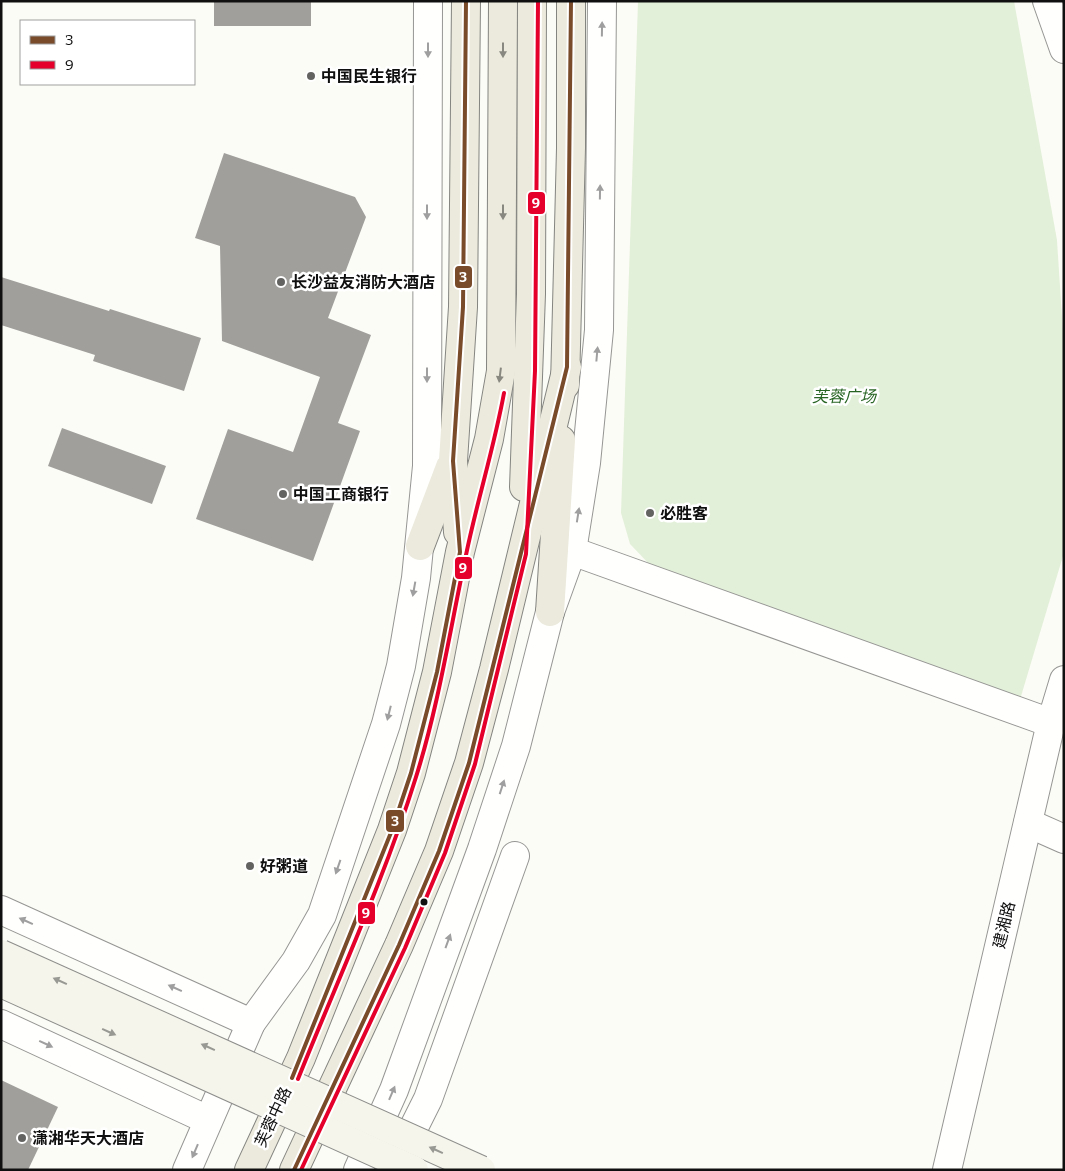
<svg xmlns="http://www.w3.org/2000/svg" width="1065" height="1171" viewBox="0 0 1065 1171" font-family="Bitter,'Noto Sans SC',serif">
<rect width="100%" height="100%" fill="#fcfcf7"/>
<!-- green -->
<polygon fill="#e3f0d9" points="638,1 1014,1 1057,240 1064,348 1063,556 1019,703 650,565 630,544 621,513"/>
<!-- building -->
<g fill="#a09f9c">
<rect x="214" y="1" width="97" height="25"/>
<polygon points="224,153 355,197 366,217 328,318 371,335 338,423 360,431 313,561 196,519 228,429 293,452 320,377 222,341 220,246 195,238"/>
<polygon points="1,277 109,311 110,309 201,338 184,391 93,361 95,355 1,325"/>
<polygon points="62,428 166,466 152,504 48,466"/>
<polygon points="1,1080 58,1107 28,1170 1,1170"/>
</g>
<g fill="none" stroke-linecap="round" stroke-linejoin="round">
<defs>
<g id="minor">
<polyline points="572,551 1051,723"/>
<polyline points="1028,823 1064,839"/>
<polyline points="398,1159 428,1099 515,856"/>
</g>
<g id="tertiary">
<polyline points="1047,1 1064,49"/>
<polyline points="1,910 251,1023"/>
<polyline points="1,1024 208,1120"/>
<polyline points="187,1170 251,1023 296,961 322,915 386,724 401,666 416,578 427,466 428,1"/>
<polyline points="358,1170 394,1090 482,849 516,746 550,612 572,551 586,463 599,330 602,1"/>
<polyline points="947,1170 1051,723 1064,680"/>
</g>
<g id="primary">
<polyline points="565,385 571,148 571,1"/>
<polyline points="524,487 531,294 532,1"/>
<polyline points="458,532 453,461 463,307 466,1"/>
<polyline points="420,546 450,467"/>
<polyline points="550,612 561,440"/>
<polyline points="249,1170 301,1058 392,830 411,773 437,672 460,552 489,439 501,371 503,1"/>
<polyline points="294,1170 399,945 439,851 469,763 494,669 567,367"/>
</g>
</defs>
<!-- minor casing -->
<use href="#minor" stroke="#969694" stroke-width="30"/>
<!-- tertiary casing -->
<use href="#tertiary" stroke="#969694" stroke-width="30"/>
<!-- primary casing -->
<use href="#primary" stroke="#848481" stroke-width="30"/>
<!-- minor -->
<use href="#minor" stroke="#fffffe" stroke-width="28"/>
<!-- tertiary -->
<use href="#tertiary" stroke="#fffffe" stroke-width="28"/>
<!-- primary -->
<use href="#primary" stroke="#eceadc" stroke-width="28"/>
<defs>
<g id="secondary-bridge">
<polyline points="1,954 481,1170"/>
<polyline points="1,983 414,1170"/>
</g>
</defs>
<!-- secondary-bridge casing -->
<use href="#secondary-bridge" stroke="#8d8d8b" stroke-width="30" stroke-linecap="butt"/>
<!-- secondary-bridge -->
<use href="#secondary-bridge" stroke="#f5f5ec" stroke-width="28"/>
<defs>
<g id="bus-1">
<polyline points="292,1078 392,830 411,773 437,672 460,552 453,461 463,307 466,1"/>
<polyline points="294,1170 399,945 439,851 469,763 567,367 571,1"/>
</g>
<g id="bus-2">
<path d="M298 1079C338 979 384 880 416 777 439 704 450 629 466 555 477 501 494 448 504 393"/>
<polyline points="301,1170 405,948 445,853 475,764 526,554 535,371 538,1"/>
</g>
</defs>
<!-- bus-1 casing -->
<use href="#bus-1" stroke="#fff" stroke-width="8"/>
<!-- bus-2 casing -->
<use href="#bus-2" stroke="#fff" stroke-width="8"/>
<!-- bus-1 -->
<use href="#bus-1" stroke="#7a4b2a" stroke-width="4"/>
<!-- bus-2 -->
<use href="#bus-2" stroke="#e4002b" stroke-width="4"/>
</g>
<!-- one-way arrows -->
<defs><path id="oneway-solid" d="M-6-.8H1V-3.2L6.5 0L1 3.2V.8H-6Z" transform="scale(1.25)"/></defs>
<g fill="#9f9f9f">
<use href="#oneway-solid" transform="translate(602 29) rotate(-89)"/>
<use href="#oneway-solid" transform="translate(428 50) rotate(90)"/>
<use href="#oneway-solid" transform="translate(600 192) rotate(-89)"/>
<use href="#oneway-solid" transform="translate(427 212) rotate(90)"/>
<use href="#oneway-solid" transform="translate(597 354) rotate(-85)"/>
<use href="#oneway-solid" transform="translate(427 375) rotate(90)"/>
<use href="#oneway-solid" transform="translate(578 515) rotate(-81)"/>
<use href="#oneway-solid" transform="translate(414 589) rotate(100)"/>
<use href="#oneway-solid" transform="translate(389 713) rotate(104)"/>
<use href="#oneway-solid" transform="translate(502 787) rotate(-72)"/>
<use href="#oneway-solid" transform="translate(338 867) rotate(109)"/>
<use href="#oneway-solid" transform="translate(26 921) rotate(-156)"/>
<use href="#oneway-solid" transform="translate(448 941) rotate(-70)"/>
<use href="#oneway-solid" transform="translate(175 988) rotate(-156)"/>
<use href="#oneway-solid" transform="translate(46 1044) rotate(25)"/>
<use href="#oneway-solid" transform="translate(392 1093) rotate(-67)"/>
<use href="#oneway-solid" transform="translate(195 1151) rotate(113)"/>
</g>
<g fill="#898880">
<use href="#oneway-solid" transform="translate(503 50) rotate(90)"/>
<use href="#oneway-solid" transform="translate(503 212) rotate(90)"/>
<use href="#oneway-solid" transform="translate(500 375) rotate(97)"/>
</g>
<g fill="#999994">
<use href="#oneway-solid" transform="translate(60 981) rotate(-156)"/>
<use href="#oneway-solid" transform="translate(109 1032) rotate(24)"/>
<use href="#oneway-solid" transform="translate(208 1047) rotate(-156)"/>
<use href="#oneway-solid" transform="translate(436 1150) rotate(-156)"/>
</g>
<!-- markers -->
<g fill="#636361" stroke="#fff" stroke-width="2">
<circle cx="311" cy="76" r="5"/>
<circle cx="281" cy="282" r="5"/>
<circle cx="283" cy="494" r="5"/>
<circle cx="650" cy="513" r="5"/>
<circle cx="250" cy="866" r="5"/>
<circle cx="22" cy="1138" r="5"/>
</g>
<circle fill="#101010" stroke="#fff" stroke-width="2" cx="424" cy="902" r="4.5"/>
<g text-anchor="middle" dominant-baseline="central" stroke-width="5" stroke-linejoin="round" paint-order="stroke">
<!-- poi labels -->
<g font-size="16" font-weight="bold" fill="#101010" stroke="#fff" text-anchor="start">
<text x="321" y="76">中国民生银行</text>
<text x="291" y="282">长沙益友消防大酒店</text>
<text x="293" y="494">中国工商银行</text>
<text x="660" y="513">必胜客</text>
<text x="260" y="866">好粥道</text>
<text x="32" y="1138">潇湘华天大酒店</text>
</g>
<!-- park labels -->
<g font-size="16" font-style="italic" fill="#286524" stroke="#fff">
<text x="844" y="396">芙蓉广场</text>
</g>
<!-- street labels -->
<g font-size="16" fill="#101010" stroke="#fff">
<text transform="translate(1004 925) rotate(-77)">建湘路</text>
<text transform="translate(273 1117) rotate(-65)">芙蓉中路</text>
</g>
</g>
<g stroke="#fff" stroke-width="2">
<rect x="527" y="191" width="19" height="24" rx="5" fill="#e4002b"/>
<rect x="454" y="265" width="19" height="24" rx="5" fill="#7a4b2a"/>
<rect x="454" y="556" width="19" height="24" rx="5" fill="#e4002b"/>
<rect x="385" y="809" width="20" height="24" rx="5" fill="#7a4b2a"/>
<rect x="357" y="901" width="19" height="24" rx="5" fill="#e4002b"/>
</g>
<g font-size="14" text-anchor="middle" font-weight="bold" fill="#fff">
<text x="536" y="208">9</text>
<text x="463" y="282">3</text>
<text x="463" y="573">9</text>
<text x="395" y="826">3</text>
<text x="366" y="918">9</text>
</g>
<!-- border -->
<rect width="1065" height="1171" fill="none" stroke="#101010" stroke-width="5"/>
<!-- legend -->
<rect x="20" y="20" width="175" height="65" fill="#ffffff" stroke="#9f9f9f"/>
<rect x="30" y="36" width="25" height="8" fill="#7a4b2a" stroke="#9f9f9f"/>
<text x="65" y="45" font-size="15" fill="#101010">3</text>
<rect x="30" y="61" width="25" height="8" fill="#e4002b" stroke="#9f9f9f"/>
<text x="65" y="70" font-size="15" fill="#101010">9</text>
</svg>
